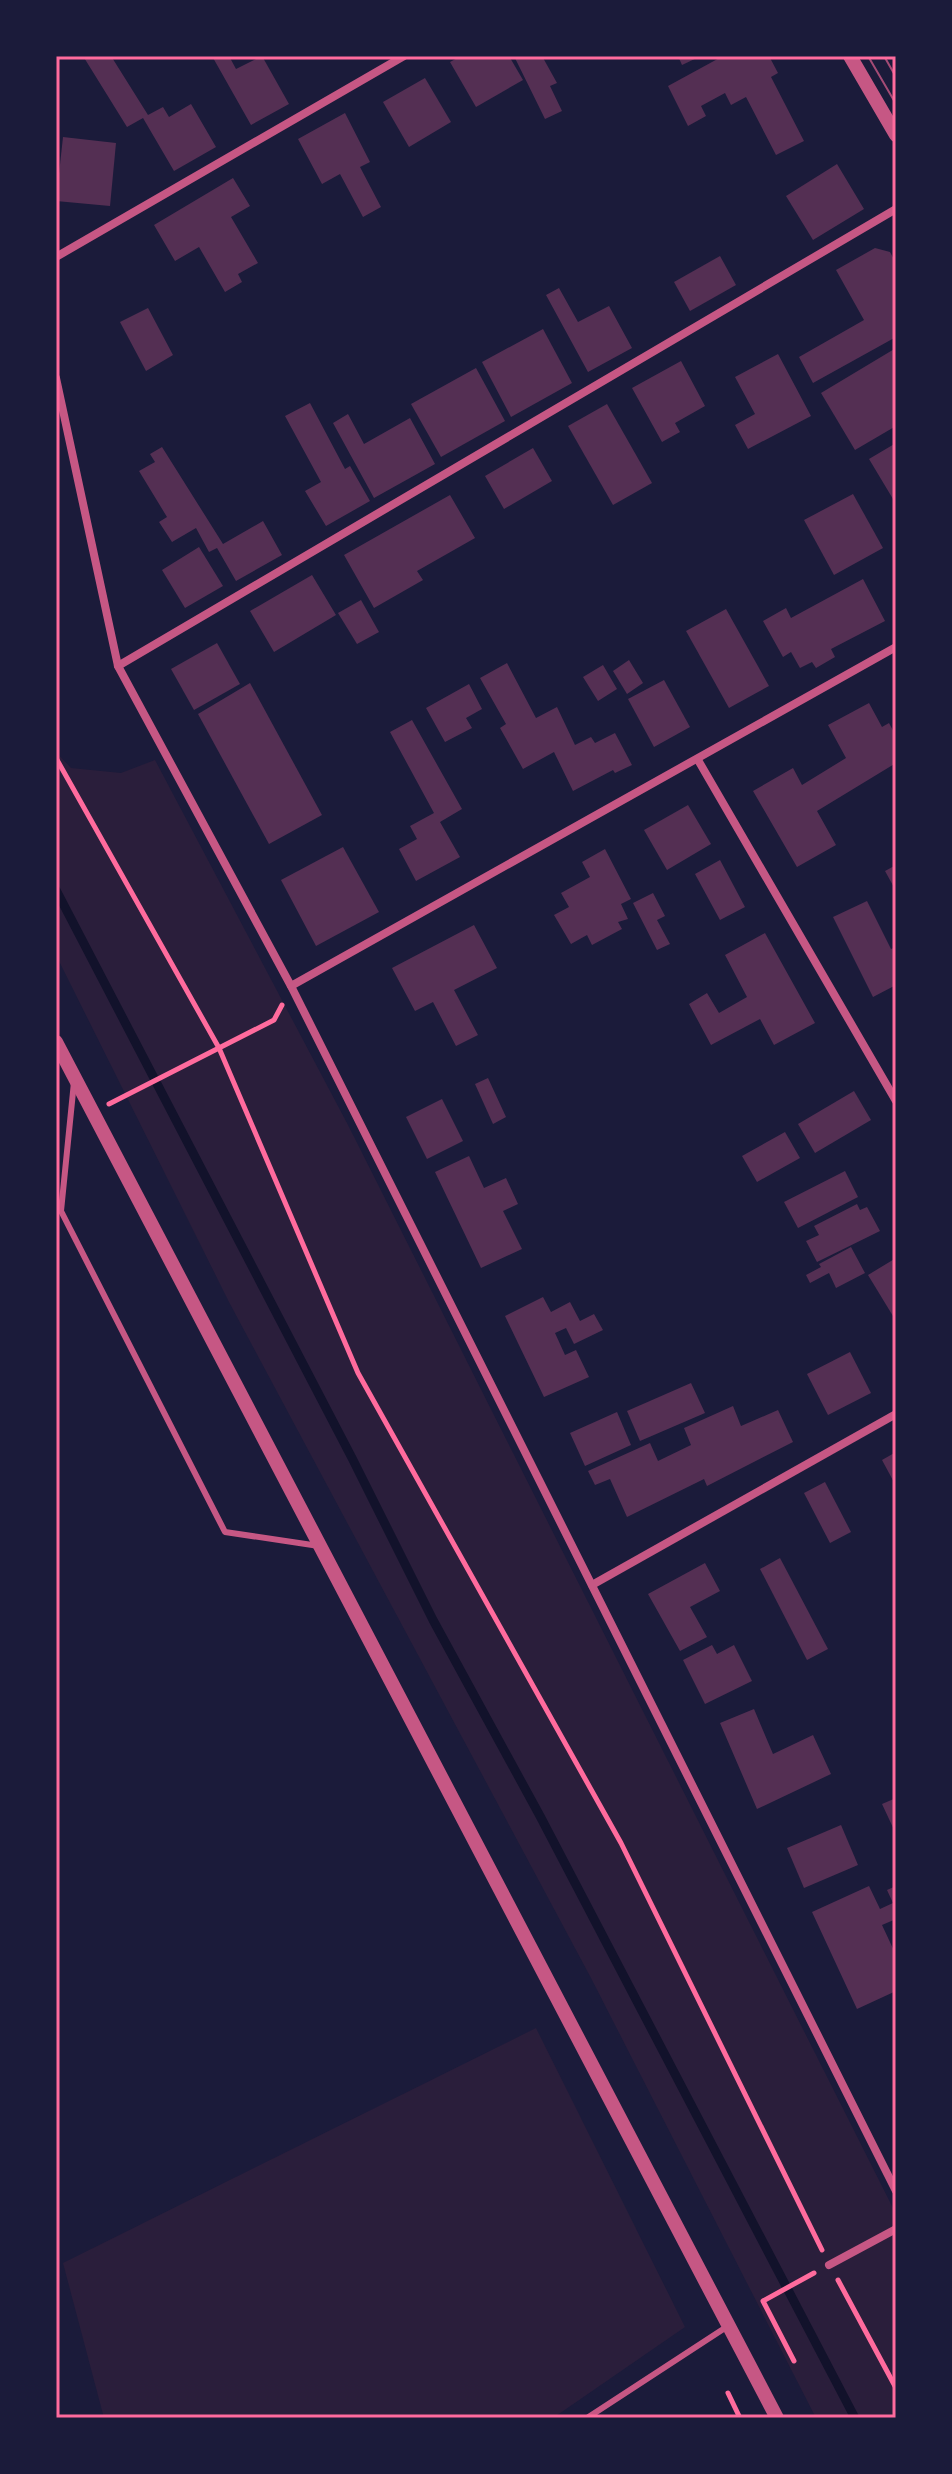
<svg xmlns="http://www.w3.org/2000/svg" width="952" height="2474" viewBox="0 0 952 2474" font-family="'Titillium Web',sans-serif">
<rect width="100%" height="100%" fill="#1b1b3a"/>
<!-- green -->
<g fill="#2a1e3b">
<polygon points="56,752 71,768 121,773 155,760 348,1125 896,2214 896,2418 816,2418 591,1978 229,1302 56,955"/>
<polygon points="536,2028 685,2327 553,2418 104,2418 63,2263"/>
</g>
<g fill="none" stroke-linecap="round" stroke-linejoin="round">
<!-- stream -->
<polyline stroke="#12122b" stroke-width="9" points="56,890 352,1458 433,1620 540,1816 855,2418"/>
</g>
<!-- building -->
<g fill="#542f53">
<polygon points="83,56 111,56 148,115 163,107 169,117 191,104 216,147 174,171 143,118 127,127"/>
<polygon points="212,56 229,56 236,69 262,56 289,104 251,125"/>
<polygon points="461,56 509,56 523,80 476,107 450,62"/>
<polygon points="514,56 542,56 557,83 550,86 562,111 545,119"/>
<polygon points="678,56 701,56 682,65"/>
<polygon points="723,56 769,56 778,73 771,77 804,141 776,155 746,97 731,105 725,93 701,106 706,116 688,126 668,86"/>
<polygon points="425,78 451,122 409,147 383,102"/>
<polygon points="345,113 370,162 360,167 381,207 363,217 340,174 322,184 298,139"/>
<polygon points="63,137 116,143 110,206 56,201"/>
<polygon points="837,164 864,209 813,240 786,196"/>
<polygon points="233,178 250,206 231,217 258,263 238,274 242,282 225,292 199,247 175,261 154,225"/>
<polygon points="875,248 890,252 896,263 896,337 813,383 799,357 864,320 836,270"/>
<polygon points="720,256 736,285 690,311 674,282"/>
<polygon points="559,288 578,322 609,306 632,348 588,372 546,295"/>
<polygon points="148,308 173,355 146,371 120,322"/>
<polygon points="543,329 572,383 511,417 482,362"/>
<polygon points="896,348 896,426 855,450 821,393"/>
<polygon points="778,354 811,416 748,449 735,425 755,414 735,377"/>
<polygon points="681,361 705,406 675,423 680,432 662,442 632,388"/>
<polygon points="476,368 505,421 441,457 411,404"/>
<polygon points="310,403 345,469 350,466 370,501 326,526 305,491 321,482 285,416"/>
<polygon points="607,404 652,483 613,505 568,426"/>
<polygon points="348,414 364,444 410,418 435,464 374,498 333,423"/>
<polygon points="896,443 896,504 869,459"/>
<polygon points="162,447 223,544 263,521 282,555 236,581 217,548 209,552 196,528 172,542 159,522 167,517 139,471 155,462 150,454"/>
<polygon points="533,448 552,481 504,509 485,476"/>
<polygon points="853,494 883,548 834,575 804,520"/>
<polygon points="450,495 475,538 417,571 423,580 374,608 344,555"/>
<polygon points="199,547 223,586 185,608 162,570"/>
<polygon points="312,575 336,615 274,652 250,611"/>
<polygon points="863,579 885,621 831,649 835,657 816,668 812,662 800,668 791,652 783,657 763,621 786,608 791,618"/>
<polygon points="361,600 379,632 357,644 338,613"/>
<polygon points="726,609 769,686 729,708 686,631"/>
<polygon points="217,643 240,684 194,710 171,669"/>
<polygon points="629,660 643,683 627,694 613,671"/>
<polygon points="507,663 536,718 557,707 575,745 591,737 595,743 615,733 632,765 615,773 613,770 573,791 554,752 523,769 500,728 506,724 480,678"/>
<polygon points="603,665 617,689 598,701 583,677"/>
<polygon points="664,680 690,727 654,747 628,699"/>
<polygon points="250,683 322,815 269,844 198,714"/>
<polygon points="469,684 482,709 466,718 472,728 445,742 426,708"/>
<polygon points="869,703 882,727 889,723 896,736 896,763 817,811 836,845 797,867 753,791 793,768 802,785 846,758 828,725"/>
<polygon points="412,720 462,809 440,822 460,857 416,881 399,849 417,839 410,826 434,813 390,732"/>
<polygon points="688,805 711,844 667,870 644,830"/>
<polygon points="343,847 379,912 316,946 281,880"/>
<polygon points="605,849 631,899 621,904 628,919 618,922 622,929 592,945 587,935 571,944 554,915 569,907 561,893 590,877 582,862"/>
<polygon points="720,860 745,907 720,920 695,874"/>
<polygon points="896,865 896,891 885,871"/>
<polygon points="653,893 665,916 657,920 670,944 657,950 633,903"/>
<polygon points="867,901 891,949 896,947 896,985 873,997 833,917"/>
<polygon points="474,925 497,968 454,990 478,1035 456,1046 433,1002 415,1011 392,968"/>
<polygon points="765,933 815,1023 774,1045 760,1019 711,1045 689,1004 707,993 719,1013 747,997 725,955"/>
<polygon points="488,1078 506,1117 493,1124 475,1084"/>
<polygon points="854,1091 871,1120 815,1153 798,1124"/>
<polygon points="442,1099 463,1141 427,1159 406,1117"/>
<polygon points="785,1132 800,1158 757,1182 742,1156"/>
<polygon points="469,1156 484,1188 506,1178 518,1204 503,1211 522,1249 481,1268 435,1172"/>
<polygon points="845,1171 858,1197 798,1228 784,1202"/>
<polygon points="857,1204 860,1210 867,1207 880,1231 817,1262 806,1241 819,1235 814,1226"/>
<polygon points="851,1247 865,1273 836,1288 829,1273 810,1283 806,1275 821,1267 819,1264"/>
<polygon points="896,1258 896,1321 868,1275"/>
<polygon points="543,1297 551,1312 570,1302 580,1321 594,1314 603,1330 574,1344 566,1328 555,1333 565,1355 576,1350 589,1377 544,1397 505,1316"/>
<polygon points="850,1352 871,1393 828,1415 807,1374"/>
<polygon points="691,1383 705,1413 640,1441 627,1411"/>
<polygon points="733,1406 741,1426 778,1410 793,1442 707,1486 704,1479 627,1517 610,1479 595,1485 588,1471 650,1443 658,1461 691,1445 684,1428"/>
<polygon points="617,1412 631,1445 585,1466 570,1433"/>
<polygon points="896,1452 896,1486 882,1460"/>
<polygon points="825,1482 851,1532 830,1543 804,1493"/>
<polygon points="780,1558 828,1649 807,1660 760,1569"/>
<polygon points="705,1563 720,1591 690,1607 707,1637 680,1651 648,1594"/>
<polygon points="712,1645 717,1654 734,1645 752,1681 705,1704 683,1660"/>
<polygon points="754,1709 773,1754 813,1735 831,1774 757,1809 720,1723"/>
<polygon points="896,1798 896,1834 882,1804"/>
<polygon points="841,1825 858,1865 804,1888 787,1848"/>
<polygon points="869,1886 880,1909 893,1903 887,1890 896,1886 896,1919 882,1925 896,1955 896,1991 857,2009 812,1912"/>
</g>
<g fill="none" stroke-linecap="round" stroke-linejoin="round">
<!-- path -->
<g stroke="#ff6b9d" stroke-width="5">
<polyline points="56,758 219,1048 358,1373 621,1843 822,2250"/>
<polyline points="109,1104 274,1020 282,1005"/>
<polyline points="838,2280 896,2388"/>
<polyline points="794,2361 763,2301 814,2273"/>
<polyline points="728,2393 740,2418"/>
</g>
<!-- service -->
<g stroke="#c65784" stroke-width="6">
<polyline points="74,1082 61,1211 225,1532 319,1546"/>
<polyline points="587,2418 728,2326"/>
</g>
<!-- minor -->
<g stroke="#c65784" stroke-width="8">
<polyline points="56,257 404,56"/>
<polyline points="56,378 118,666 291,986 896,2191"/>
<polyline points="118,666 896,209"/>
<polyline points="698,760 896,1101"/>
<polyline points="291,986 896,647"/>
<polyline points="592,1585 896,1414"/>
<polyline points="829,2265 896,2229"/>
</g>
<!-- tertiary -->
<g stroke="#c65784" stroke-width="14">
<polyline points="850,56 896,135"/>
<polyline points="56,1042 777,2418"/>
</g>
<!-- tram -->
<g stroke="#a44b75" stroke-width="2">
<polyline points="868,56 896,104"/>
<polyline points="884,56 896,77"/>
</g>
</g>
<!-- border -->
<rect width="952" height="2474" fill="none" stroke="#1b1b3a" stroke-width="116"/>
<rect x="58" y="58" width="836" height="2358" fill="none" stroke="#ff6b9d" stroke-width="3"/>
</svg>
